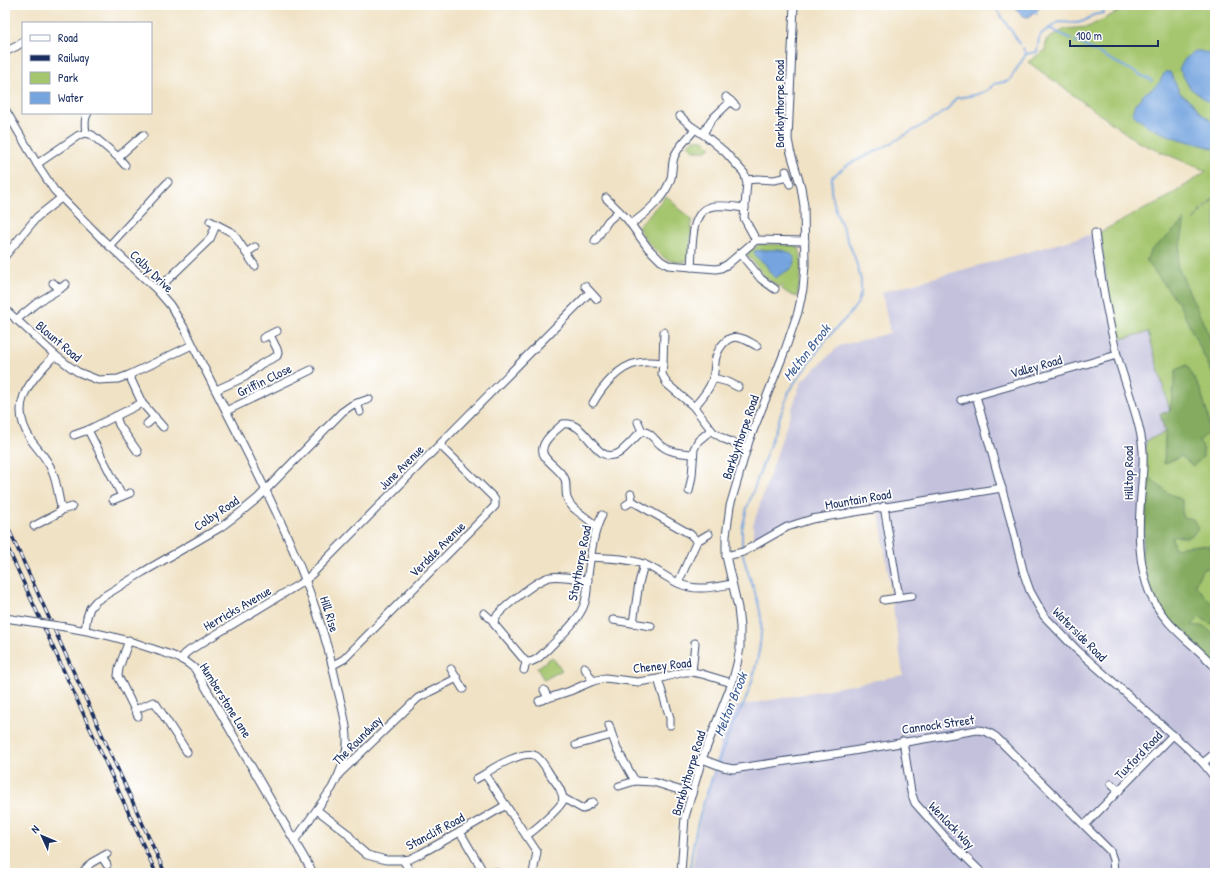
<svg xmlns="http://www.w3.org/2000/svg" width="1220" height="878" viewBox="0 0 1220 878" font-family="'Patrick Hand',sans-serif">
<rect width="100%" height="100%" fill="#fff"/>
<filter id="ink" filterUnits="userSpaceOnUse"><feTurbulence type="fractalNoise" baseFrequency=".025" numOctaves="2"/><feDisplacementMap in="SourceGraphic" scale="8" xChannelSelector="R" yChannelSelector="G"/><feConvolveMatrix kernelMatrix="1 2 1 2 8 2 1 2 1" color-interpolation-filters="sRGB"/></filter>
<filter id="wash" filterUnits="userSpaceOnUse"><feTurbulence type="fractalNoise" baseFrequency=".012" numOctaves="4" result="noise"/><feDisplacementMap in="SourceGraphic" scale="16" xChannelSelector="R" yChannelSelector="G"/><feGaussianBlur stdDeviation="0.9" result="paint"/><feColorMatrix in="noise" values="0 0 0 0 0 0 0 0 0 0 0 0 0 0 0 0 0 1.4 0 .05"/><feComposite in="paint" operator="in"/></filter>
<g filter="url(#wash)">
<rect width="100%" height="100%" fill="#f0e2c5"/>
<!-- industrial -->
<polygon fill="#c3c1dc" points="1100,232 1109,298 1121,338 1148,331 1170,412 1165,432 1146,441 1145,534 1159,609 1215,665 1215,873 692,873 697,834 729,708 903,675 878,504 840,510 787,523 753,542 753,525 801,382 839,346 890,333 882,292"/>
<!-- green -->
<g fill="#a5c66e" stroke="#607a66">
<polygon points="1131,5 1215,5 1215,196 1202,209 1193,221 1215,197 1215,340 1212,336 1215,342 1215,666 1189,644 1186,630 1145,534 1146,441 1165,432 1160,414 1170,411 1148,332 1121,339 1109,298 1100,232 1170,196 1206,171 1138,142 1028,62 1045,50 1046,40 1065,29 1088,27"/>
<polygon points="693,139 704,140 711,147 705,151 694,151 688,145"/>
<path d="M666 196C673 200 675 205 680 210 684 213 688 216 692 220L689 258 685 262C680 262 674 262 669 260 658 256 643 237 638 227Z"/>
<path d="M760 244 794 245 798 247C805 257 799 285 797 297L789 294 782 289 783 285 779 287 765 277 748 256V252Z"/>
<polygon points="552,657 562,670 544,680 537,668"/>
</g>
<!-- forest -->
<g fill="#84ab61" stroke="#506d60">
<polygon points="1185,219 1177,265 1215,349 1215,379 1179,304 1146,260 1151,250 1167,237"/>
<polygon points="1187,365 1201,391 1208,416 1209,432 1199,441 1203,448 1203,457 1193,466 1181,456 1164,464 1165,433 1160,414 1170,411 1176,370"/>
<path d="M1149 477 1168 493 1182 500V517L1193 519 1198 528C1190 542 1183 535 1172 537L1174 548 1198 545 1210 546 1215 562 1214 566 1202 570 1195 585 1213 605H1215V622L1211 624 1200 617 1192 625 1205 627 1215 636V666L1210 662 1186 631 1179 634 1155 602 1141 562Z"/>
</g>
<!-- water -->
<g fill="#75a4df" stroke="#486a9e">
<path d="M1014 5H1045L1041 7 1028 17C1021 17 1017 11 1014 5Z"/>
<polygon points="1195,51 1200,51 1215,55 1215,107 1190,88 1179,69 1185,59"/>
<path d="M1165 72H1170L1180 93 1193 103 1201 113 1215 124V149C1188 140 1153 136 1132 113L1135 104 1145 93 1152 89 1159 83Z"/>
<path d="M765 250C776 250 789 248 795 259 796 270 783 271 776 278 768 273 769 268 764 263 759 258 755 259 754 251Z"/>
</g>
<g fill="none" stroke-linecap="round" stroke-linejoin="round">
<!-- stream -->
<g stroke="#75a4df" stroke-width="2">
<polyline points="994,5 1020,44"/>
<polyline points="1033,5 1037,14"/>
<polyline points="1049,28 1071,39"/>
<polyline points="1075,41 1152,81"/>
<polyline points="1023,48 1026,54"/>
<path d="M742 550V529L747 508 790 389 827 338 849 315 857 304 861 293V280L855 258 837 214 831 192 832 177 849 164 879 150 935 118 947 110 956 98C968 96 986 95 994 84L1009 81 1026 54 1037 52 1039 39 1041 34 1058 22 1077 23 1084 21 1093 15 1104 13 1103 9 1099 5"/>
<path d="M690 873C692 824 713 776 730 731 734 720 741 711 745 701 754 679 763 642 761 618 759 596 747 576 743 554"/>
</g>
</g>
</g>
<g filter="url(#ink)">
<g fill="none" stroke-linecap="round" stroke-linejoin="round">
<defs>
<g id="minor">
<polyline points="5,52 17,46 23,42"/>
<polyline points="726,97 736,106"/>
<path d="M5 109 37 164 54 190 101 238 157 290 170 305 185 329C240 444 309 555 336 682 340 701 347 720 347 739 348 751 343 763 339 774"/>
<polyline points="680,116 691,126 707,137 725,152 744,173 747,182 744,218 756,240"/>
<path d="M86 133C85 127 84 118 88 113"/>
<polyline points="703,134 711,120 731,101"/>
<polyline points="118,157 143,135"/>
<polyline points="37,164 79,135 86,133 92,135 118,157 125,165"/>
<polyline points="786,171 790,184"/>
<polyline points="746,180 758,179 774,180 788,177"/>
<polyline points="606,198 627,219 648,248 661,261 668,265 716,269 721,268 728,264 756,240 805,241"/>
<polyline points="210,221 233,233 255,266"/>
<path d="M631 224C646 214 666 196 671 178 673 170 671 161 676 153 680 145 689 137 695 129"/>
<path d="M1095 233C1100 274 1107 315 1117 355 1125 384 1141 422 1143 451 1144 471 1141 490 1140 509 1138 539 1139 570 1152 598 1167 628 1193 643 1215 667"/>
<polyline points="595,241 608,221 619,211"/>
<polyline points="109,246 168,182"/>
<polyline points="246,253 255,247"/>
<polyline points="740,253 761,279 775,289"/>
<polyline points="5,256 37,217 61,198"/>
<path d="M691 267C693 249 689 213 710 207 719 204 735 207 745 208"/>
<polyline points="53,283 60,289"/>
<polyline points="585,286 597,299"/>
<polyline points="157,290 210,239 216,225"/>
<polyline points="5,309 55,355 69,366 78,372 98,380 118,379 129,375 192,345"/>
<polyline points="16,320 38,302 60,289 66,284"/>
<polyline points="263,338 277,331"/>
<polyline points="663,363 664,332"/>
<polyline points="129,375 142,403 163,427"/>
<polyline points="713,378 728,382 738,387"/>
<polyline points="216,390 245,377 261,364 277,356 278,353 277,349 270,335"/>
<polyline points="976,396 1011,522 1024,574 1030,591 1044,616 1076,649 1183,744 1203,763 1215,778"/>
<polyline points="961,400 1117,355"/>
<polyline points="357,403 360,412"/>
<path d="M593 403C602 387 619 366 638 363 646 361 655 362 663 363L662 374 667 384 693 406 713 432 724 439 747 448"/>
<path d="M694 407C701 399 708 392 712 381 715 374 714 365 716 357 719 347 728 334 740 338 746 339 751 343 757 346"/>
<polyline points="226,411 311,370"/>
<polyline points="116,416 119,425 138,452"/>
<polyline points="638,422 642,431"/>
<polyline points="147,424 155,417"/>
<polyline points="88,430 122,496"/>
<polyline points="74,435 88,430 142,403"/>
<polyline points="689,491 692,476 694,449 698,441 711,430"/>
<polyline points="113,500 130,493"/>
<polyline points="632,501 690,534 697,541"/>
<polyline points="626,505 632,501 631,494"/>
<polyline points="884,506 899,598"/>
<polyline points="61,510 72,507"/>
<path d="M34 526 60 512 61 507C58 495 57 482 52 471 48 459 38 450 31 440 7 403 30 382 55 355"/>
<path d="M596 527C588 516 571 511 567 498 565 491 567 485 565 479 560 470 551 465 545 457 536 445 555 431 563 424 588 420 595 467 619 453 626 448 635 437 642 431 651 432 655 441 662 446 671 453 682 453 693 454"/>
<polyline points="726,556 743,552 787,527 812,519 1002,488"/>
<path d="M591 557C608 558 626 558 643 564 655 568 666 578 678 583 696 592 714 587 732 584"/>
<polyline points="678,583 697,541 709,534"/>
<polyline points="884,600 912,596"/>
<polyline points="484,613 493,621"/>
<polyline points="5,618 25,621"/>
<polyline points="613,620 651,626"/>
<polyline points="633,623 639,583 644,564"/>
<path d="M65 627C96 632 126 639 156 650 170 655 184 658 195 669L313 873"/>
<polyline points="85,630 87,617 90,608 96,601 143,572 221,527 241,512 258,498 342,412 352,405 369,399"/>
<polyline points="129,640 119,668 118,676 138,716"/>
<polyline points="181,659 185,654 190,650 306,580 590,292"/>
<path d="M526 662C536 663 542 654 549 648 561 636 578 621 584 605 588 595 587 585 588 575 591 554 593 533 602 515"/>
<polyline points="333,665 344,659 495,506 495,500 493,497 440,445"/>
<polyline points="584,667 593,681"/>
<polyline points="451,669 463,689"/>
<path d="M524 670 526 662 494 624 495 618C502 608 538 579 550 577 561 575 576 579 588 580"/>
<polyline points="692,672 695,643"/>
<polyline points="658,679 670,718 670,725"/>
<polyline points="544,690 548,698"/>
<polyline points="539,701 570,691 593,681 605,678 638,682 658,679 684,672 692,672 702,674 732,683"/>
<polyline points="135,710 153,702 156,704 187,752"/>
<polyline points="609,725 612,735"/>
<polyline points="903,741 911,792 915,803 947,839 982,873"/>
<polyline points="576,745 612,735 617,749 635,781 653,782 692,794"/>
<path d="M702 759 723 767 733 769 847 752 977 730C985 730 990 733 996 737L1110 851 1113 860 1114 873"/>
<polyline points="1203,763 1215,753"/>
<polyline points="476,779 485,774"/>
<polyline points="1111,784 1119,791"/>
<polyline points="619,786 635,781"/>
<polyline points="563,798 583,809 593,802"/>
<polyline points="317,810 347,833 359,848 367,855 386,860 403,860 410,859 420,854 460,832 506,805"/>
<polyline points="1085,825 1173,735"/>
<polyline points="460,832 484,873"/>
<path d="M526 836C536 829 557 811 563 801 563 791 557 784 551 776 547 770 542 760 536 756 525 749 494 767 485 774L537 852 533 873"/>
<polyline points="295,840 332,788 339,774 418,698 457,678"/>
<polyline points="102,857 107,865"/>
<polyline points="403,860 411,873"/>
<polyline points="82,873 91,863 107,854"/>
<polyline points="494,873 495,872"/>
<polyline points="681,873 685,817 702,759 732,683 737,664 740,648 740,627 738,608 726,556 726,536 730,506 749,441 784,353 798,312 803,289 805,265 804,206 801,187 790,150 788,139 794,5"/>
</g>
</defs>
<!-- minor casing -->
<use href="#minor" stroke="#3b4a6d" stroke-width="9"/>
<!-- minor -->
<use href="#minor" stroke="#fff" stroke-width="7"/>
<defs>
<g id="rail">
<polyline points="5,521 165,873"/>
<polyline points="5,542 156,873"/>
</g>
</defs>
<!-- rail casing -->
<use href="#rail" stroke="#1b2f5e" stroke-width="3.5"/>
<!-- rail -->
<use href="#rail" stroke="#fff" stroke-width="2" stroke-dasharray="6" stroke-linecap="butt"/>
<defs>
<polyline id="minor-bridge" points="25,621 65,627"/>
</defs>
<!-- minor-bridge casing -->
<use href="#minor-bridge" stroke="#3b4a6d" stroke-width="9" stroke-linecap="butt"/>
<!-- minor-bridge -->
<use href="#minor-bridge" stroke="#fff" stroke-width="7"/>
</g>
</g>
<g text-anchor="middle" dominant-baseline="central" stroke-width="3.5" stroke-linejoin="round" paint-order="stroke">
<!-- street labels -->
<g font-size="13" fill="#1b2f5e" stroke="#fff">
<text transform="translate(779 104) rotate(-90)">Barkbythorpe Road</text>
<text transform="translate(152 271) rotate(44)">Colby Drive</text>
<text transform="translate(59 341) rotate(40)">Blount Road</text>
<text transform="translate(1036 366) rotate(-16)">Valley Road</text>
<text transform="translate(264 380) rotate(-26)">Griffin Close</text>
<text transform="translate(740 437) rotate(-71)">Barkbythorpe Road</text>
<text transform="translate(401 467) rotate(-45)">June Avenue</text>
<text transform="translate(1128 473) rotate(-90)">Hilltop Road</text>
<text transform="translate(858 499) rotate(-10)">Mountain Road</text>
<text transform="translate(216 513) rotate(-34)">Colby Road</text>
<text transform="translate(437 549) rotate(-45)">Verdale Avenue</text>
<text transform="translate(579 563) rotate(-79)">Staythorpe Road</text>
<text transform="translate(237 608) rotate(-30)">Herricks Avenue</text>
<text transform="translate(330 614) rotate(73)">Hill Rise</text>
<text transform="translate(1080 634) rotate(45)">Waterside Road</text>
<text transform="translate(662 665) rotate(-6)">Cheney Road</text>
<text transform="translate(226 700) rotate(58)">Humberstone Lane</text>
<text transform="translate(938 724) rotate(-8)">Cannock Street</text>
<text transform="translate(357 740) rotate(-45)">The Roundway</text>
<text transform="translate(1138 755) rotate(-46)">Tuxford Road</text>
<text transform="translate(688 773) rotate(-73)">Barkbythorpe Road</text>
<text transform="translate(952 825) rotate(46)">Wenlock Way</text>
<text transform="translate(435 831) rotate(-28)">Stancliff Road</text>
</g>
<!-- water labels -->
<g font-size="14" font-style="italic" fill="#3f5e92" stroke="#fff">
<text transform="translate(806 352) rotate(-52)">Melton Brook</text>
<text transform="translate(730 704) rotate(-68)">Melton Brook</text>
</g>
</g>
<!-- margin -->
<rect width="1220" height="878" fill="none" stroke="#fff" stroke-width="20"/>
<!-- legend -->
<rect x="22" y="22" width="130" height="92" fill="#ffffff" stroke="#a4acbf"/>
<rect x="30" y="35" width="20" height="6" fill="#ffffff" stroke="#a4acbf"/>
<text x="58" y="42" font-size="12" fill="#1b2f5e">Road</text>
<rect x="30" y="55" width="20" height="6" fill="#1b2f5e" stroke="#a4acbf"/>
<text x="58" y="62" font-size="12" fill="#1b2f5e">Railway</text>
<rect x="30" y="72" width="20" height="12" fill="#a5c66e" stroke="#a4acbf"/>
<text x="58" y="82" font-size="12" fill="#1b2f5e">Park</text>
<rect x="30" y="92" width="20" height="12" fill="#75a4df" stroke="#a4acbf"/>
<text x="58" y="102" font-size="12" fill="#1b2f5e">Water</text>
<!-- north arrow -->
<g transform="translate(42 836) rotate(314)" stroke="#ffffff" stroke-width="3" paint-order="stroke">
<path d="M0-3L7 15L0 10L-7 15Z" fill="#1b2f5e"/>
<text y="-6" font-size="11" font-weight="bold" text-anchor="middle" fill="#1b2f5e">N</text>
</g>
<!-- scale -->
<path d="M1070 40v6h88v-6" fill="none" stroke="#1b2f5e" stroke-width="2"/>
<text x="1076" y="40" font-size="12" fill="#1b2f5e" stroke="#ffffff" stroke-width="3" paint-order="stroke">100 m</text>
</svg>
